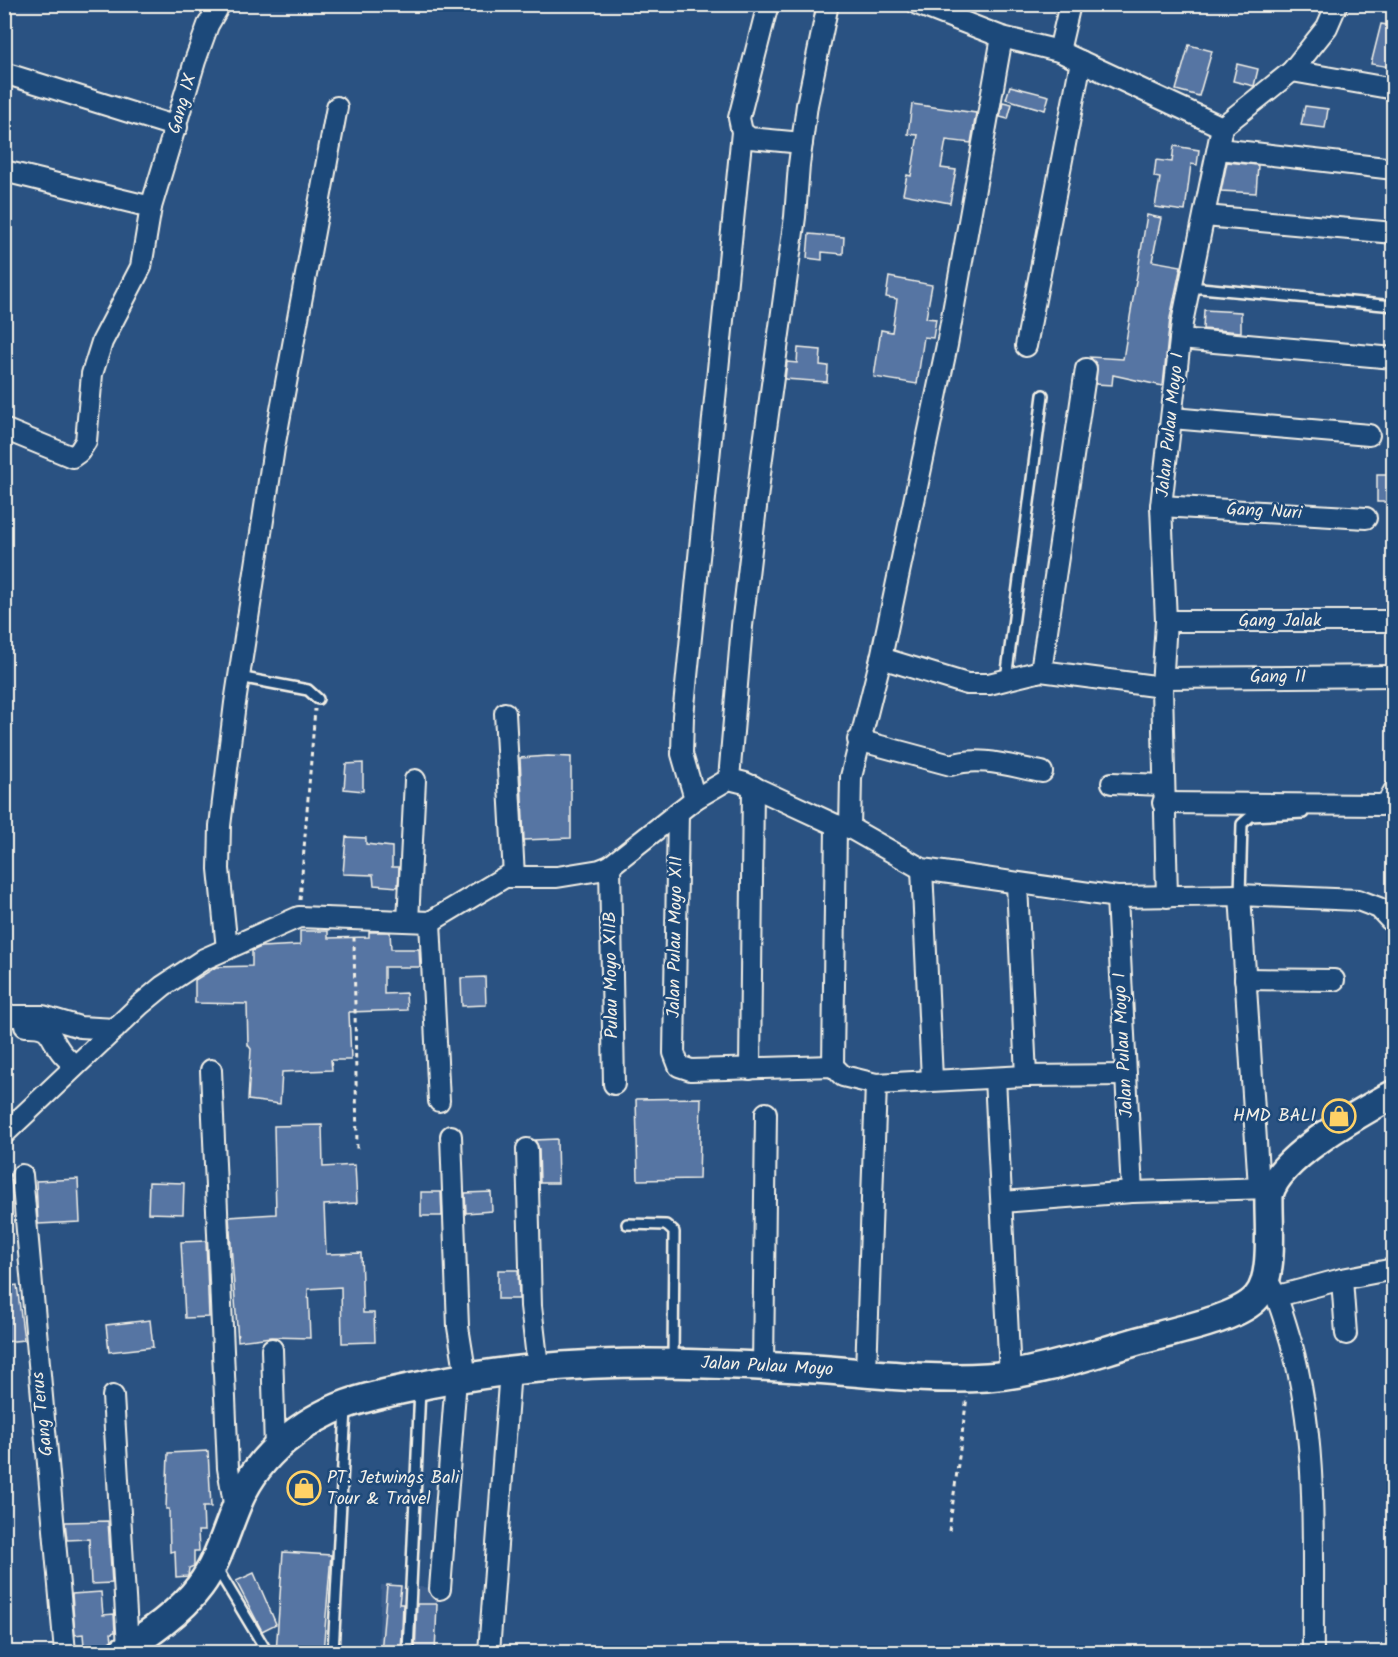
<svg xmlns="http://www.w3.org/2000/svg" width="1398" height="1657" viewBox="0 0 1398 1657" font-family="Kalam,sans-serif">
<rect width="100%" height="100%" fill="#2a5282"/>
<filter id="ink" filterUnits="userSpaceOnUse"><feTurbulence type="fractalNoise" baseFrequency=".0167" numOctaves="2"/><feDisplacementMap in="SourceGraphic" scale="12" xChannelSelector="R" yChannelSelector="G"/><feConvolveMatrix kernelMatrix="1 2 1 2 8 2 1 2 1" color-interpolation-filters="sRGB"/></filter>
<g filter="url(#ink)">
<!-- built -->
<polygon fill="#3c5f8e" points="381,1585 438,1588 435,1652 378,1652"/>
<!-- building -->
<g fill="#5775a3" stroke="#f4f1e8" stroke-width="1.5">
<polygon points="1381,24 1394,26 1394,50 1390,67 1371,64"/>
<polygon points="1189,45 1212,51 1199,96 1176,90"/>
<polygon points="1237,64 1258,69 1254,86 1233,81"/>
<polygon points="1010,86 1049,96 1045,110 1006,99"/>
<polygon points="1003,102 1012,104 1008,119 1000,117"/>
<polygon points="912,104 976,113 971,143 946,140 941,168 956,170 950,203 903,194 907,175 911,176 918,135 908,134"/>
<polygon points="1305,106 1328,109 1325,128 1301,125"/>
<polygon points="1174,146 1199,150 1197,165 1191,164 1185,211 1155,207 1160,178 1154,177 1156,160 1172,162"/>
<polygon points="1227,162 1258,165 1256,193 1221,191"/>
<polygon points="1147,215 1161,218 1152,261 1181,266 1170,318 1163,386 1113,375 1112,385 1096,384 1097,365 1090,357 1123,359"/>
<polygon points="809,234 844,237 843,254 822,252 822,260 807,258"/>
<polygon points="889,277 932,285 926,318 936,319 933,338 924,337 917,384 874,377 881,330 892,332 897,299 886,297"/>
<polygon points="1204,310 1241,312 1241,332 1203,329"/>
<polygon points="798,348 821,350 820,365 828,366 827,382 785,379 787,362 797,363"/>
<rect x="1377" y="475" width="17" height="27"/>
<polygon points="548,756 571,757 571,838 524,840 520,758"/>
<polygon points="363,763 363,791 344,789 346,764"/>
<polygon points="346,837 366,838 366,844 392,847 392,867 399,867 398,887 374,885 373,875 343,874"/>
<polygon points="300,931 328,931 328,938 369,937 369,932 390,932 391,949 419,949 420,967 384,967 384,994 406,993 407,1010 349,1012 351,1060 331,1060 332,1070 282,1072 280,1104 248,1100 251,1049 248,1045 247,1004 195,1003 195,980 216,967 252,966 252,951 261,947 300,945"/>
<polygon points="485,977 486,1005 462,1006 461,978"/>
<polygon points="701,1098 699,1179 638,1180 636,1099"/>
<polygon points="322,1125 323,1167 355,1165 357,1203 324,1205 326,1254 361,1253 363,1313 374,1313 375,1342 342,1343 341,1287 308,1289 310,1338 271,1337 238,1341 229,1217 276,1214 274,1126"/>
<polygon points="557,1139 558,1183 540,1183 539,1149 535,1140"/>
<polygon points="78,1179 80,1222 38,1224 36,1181"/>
<polygon points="149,1182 184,1183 183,1214 148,1213"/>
<polygon points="421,1192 441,1192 442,1216 421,1216"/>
<polygon points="491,1192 492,1211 466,1213 465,1193"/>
<polygon points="206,1241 209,1317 185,1318 181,1242"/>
<polygon points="498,1270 518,1270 519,1299 498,1299"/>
<polygon points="17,1285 24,1340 4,1342 4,1287"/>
<polygon points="150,1320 153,1347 109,1352 106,1325"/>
<polygon points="208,1451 211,1507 203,1507 204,1531 198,1531 199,1551 194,1551 194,1566 189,1568 188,1576 176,1577 175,1551 170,1552 169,1509 166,1509 168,1453"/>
<polygon points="108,1521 112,1583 91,1584 89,1539 67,1540 65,1522"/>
<polygon points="283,1552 331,1555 323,1653 276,1653"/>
<polygon points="254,1573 276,1624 262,1631 236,1581"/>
<polygon points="387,1585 401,1586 399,1604 403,1604 401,1653 381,1653"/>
<polygon points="101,1592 103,1615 114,1614 115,1632 111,1633 112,1640 107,1644 84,1646 83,1634 75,1635 72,1594"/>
<polygon points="417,1604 437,1604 435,1653 415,1653"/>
</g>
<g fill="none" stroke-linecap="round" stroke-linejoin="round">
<defs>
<g id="lane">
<polyline points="1190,287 1394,306"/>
<polyline points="239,677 308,690 318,699"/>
<polyline points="1006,679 1043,395"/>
<polyline points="1240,895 1242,824 1251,816 1303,813"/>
<polyline points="627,1224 666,1225 674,1232 673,1362"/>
<polyline points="216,1567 267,1652"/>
<polyline points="333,1652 346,1409"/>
<polyline points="408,1652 420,1389"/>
</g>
<g id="street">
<polyline points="917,4 1002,37 1059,51 1222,127"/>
<polyline points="1059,51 1070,4"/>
<polyline points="1292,71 1394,89"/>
<polyline points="4,73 177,127"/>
<polyline points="742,132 750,138 802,143"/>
<polyline points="1219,149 1394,169"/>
<polyline points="4,171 151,207"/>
<polyline points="1205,216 1394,233"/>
<polyline points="1180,339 1394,358"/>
<polyline points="1026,346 1081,61"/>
<polyline points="1172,418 1369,435"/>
<polyline points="4,429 72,457 79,452 86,441 92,374 102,342 141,267 151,207 195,61 208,25 220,4"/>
<polyline points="1161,506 1366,518"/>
<polyline points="1166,621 1394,621"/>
<polyline points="881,658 967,684 989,684 1041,671 1162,687"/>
<polyline points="1041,671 1086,369"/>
<polyline points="1163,678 1394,676"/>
<polyline points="505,713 514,876"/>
<path d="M858 740 951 765C980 755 1013 767 1042 772"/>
<polyline points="729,779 742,626 761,465 795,217 799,165 807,105 828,4"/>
<polyline points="1112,783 1163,785"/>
<polyline points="695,799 682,754 683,716 742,132 739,118 768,4"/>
<polyline points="1163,803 1381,805 1388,802 1394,791"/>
<polyline points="678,812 674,1053 679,1066 691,1070 833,1066 843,1076 876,1084 1026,1076 1126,1075"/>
<polyline points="850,828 851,777 881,658 947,345 1002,37"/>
<polyline points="610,866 614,1084"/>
<polyline points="922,869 932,1079"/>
<polyline points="1017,884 1026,1076"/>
<polyline points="1240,895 1259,1187"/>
<polyline points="1117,897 1132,1192"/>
<polyline points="1167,897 1162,687 1166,621 1161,506 1182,323 1222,127 1292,71 1327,27 1337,4"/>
<polyline points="408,921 415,780"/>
<polyline points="430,922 439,1101"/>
<polyline points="227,949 219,869 220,826 235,703 274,448 337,107"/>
<polyline points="1245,979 1334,980"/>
<polyline points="4,1016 43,1016 80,1027 115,1029"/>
<path d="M25 1026C53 1025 48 1035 61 1052 65 1057 71 1062 75 1066"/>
<polyline points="833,1066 836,825"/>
<polyline points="750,1069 753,786"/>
<polyline points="211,1070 228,1468 235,1509"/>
<polyline points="995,1078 1010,1375"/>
<polyline points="4,1134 140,1005 163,986 204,959 299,917 430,922 505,877 557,877 600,870 610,866 695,799 729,779 745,783 836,825 850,828 922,869 1117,897 1240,895 1358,900 1379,908 1394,924"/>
<polyline points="451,1136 458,1327 466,1377"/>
<polyline points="527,1149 531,1306 538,1367"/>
<polyline points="22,1175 65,1652"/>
<polyline points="1003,1202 1132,1192 1270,1188"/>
<path d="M1266 1278C1279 1298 1284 1319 1291 1342 1319 1443 1312 1548 1313 1652"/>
<polyline points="1342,1279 1346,1334"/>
<polyline points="1278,1296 1342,1279 1394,1269"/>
<polyline points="272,1349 275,1449"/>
<polyline points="763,1366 766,1113"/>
<polyline points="866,1372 876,1084"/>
<polyline points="113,1396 128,1647"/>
<polyline points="440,1589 456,1379"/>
<polyline points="489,1652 510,1370"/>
</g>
<path id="secondary" d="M121 1652C147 1635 181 1612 200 1586 219 1561 227 1526 240 1498 259 1455 303 1420 347 1404 375 1394 405 1389 434 1383 567 1357 680 1361 814 1369 871 1373 930 1381 987 1377 1046 1373 1104 1349 1161 1335 1187 1328 1240 1317 1257 1297 1275 1277 1268 1221 1269 1195 1278 1157 1360 1113 1394 1094"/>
</defs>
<!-- lane casing -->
<use href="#lane" stroke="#f4f1e8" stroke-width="14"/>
<!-- street casing -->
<use href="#street" stroke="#f4f1e8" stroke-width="24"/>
<!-- secondary casing -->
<use href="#secondary" stroke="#f4f1e8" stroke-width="32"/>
<!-- path -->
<g stroke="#f4f1e8" stroke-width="3" stroke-dasharray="4.5 4.5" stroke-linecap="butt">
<polyline points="300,900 315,709"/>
<polyline points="354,937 357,1149"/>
<polyline points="949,1531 967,1397"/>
</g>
<!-- lane -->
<use href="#lane" stroke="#1f4a7a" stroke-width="9"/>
<!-- street -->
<use href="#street" stroke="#1f4a7a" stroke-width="20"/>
<!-- secondary -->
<use href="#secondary" stroke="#1f4a7a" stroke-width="27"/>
</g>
</g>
<!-- icons -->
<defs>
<symbol id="shop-ring" viewBox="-11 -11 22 22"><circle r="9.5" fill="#1f4a7a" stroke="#ffd166" stroke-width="1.5"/><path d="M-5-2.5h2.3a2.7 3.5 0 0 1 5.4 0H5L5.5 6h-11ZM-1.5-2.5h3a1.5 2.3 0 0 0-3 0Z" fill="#ffd166"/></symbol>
</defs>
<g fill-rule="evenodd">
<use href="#shop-ring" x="1320" y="1097" width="38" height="38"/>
<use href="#shop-ring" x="285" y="1469" width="38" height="38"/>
</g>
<g text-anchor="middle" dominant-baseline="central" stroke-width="5" stroke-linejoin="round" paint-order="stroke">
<!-- street labels -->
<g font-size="18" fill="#f4f1e8" stroke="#1f4a7a">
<text transform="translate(183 104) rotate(-74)">Gang IX</text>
<text transform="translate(1171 425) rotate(-84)">Jalan Pulau Moyo I</text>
<text transform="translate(1264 512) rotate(3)">Gang Nuri</text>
<text x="1280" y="621">Gang Jalak</text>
<text x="1278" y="677">Gang II</text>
<text transform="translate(676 937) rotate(-89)">Jalan Pulau Moyo XII</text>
<text transform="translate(612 975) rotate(-91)">Pulau Moyo XIIB</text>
<text transform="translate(1124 1045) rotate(-93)">Jalan Pulau Moyo I</text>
<text transform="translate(767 1367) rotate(3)">Jalan Pulau Moyo</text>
<text transform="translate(43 1414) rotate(-96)">Gang Terus</text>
</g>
<!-- poi labels -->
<g font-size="18" fill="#f4f1e8" stroke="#1f4a7a" text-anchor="end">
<text x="1316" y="1116">HMD BALI</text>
<text x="327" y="1478" text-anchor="start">PT. Jetwings Bali<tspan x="327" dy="21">Tour &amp; Travel</tspan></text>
</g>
</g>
<!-- margin -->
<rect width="1398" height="1657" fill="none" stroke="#1f4a7a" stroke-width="24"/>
<rect x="12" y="12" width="1374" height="1633" fill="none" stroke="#f4f1e8" stroke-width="2" filter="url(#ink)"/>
</svg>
